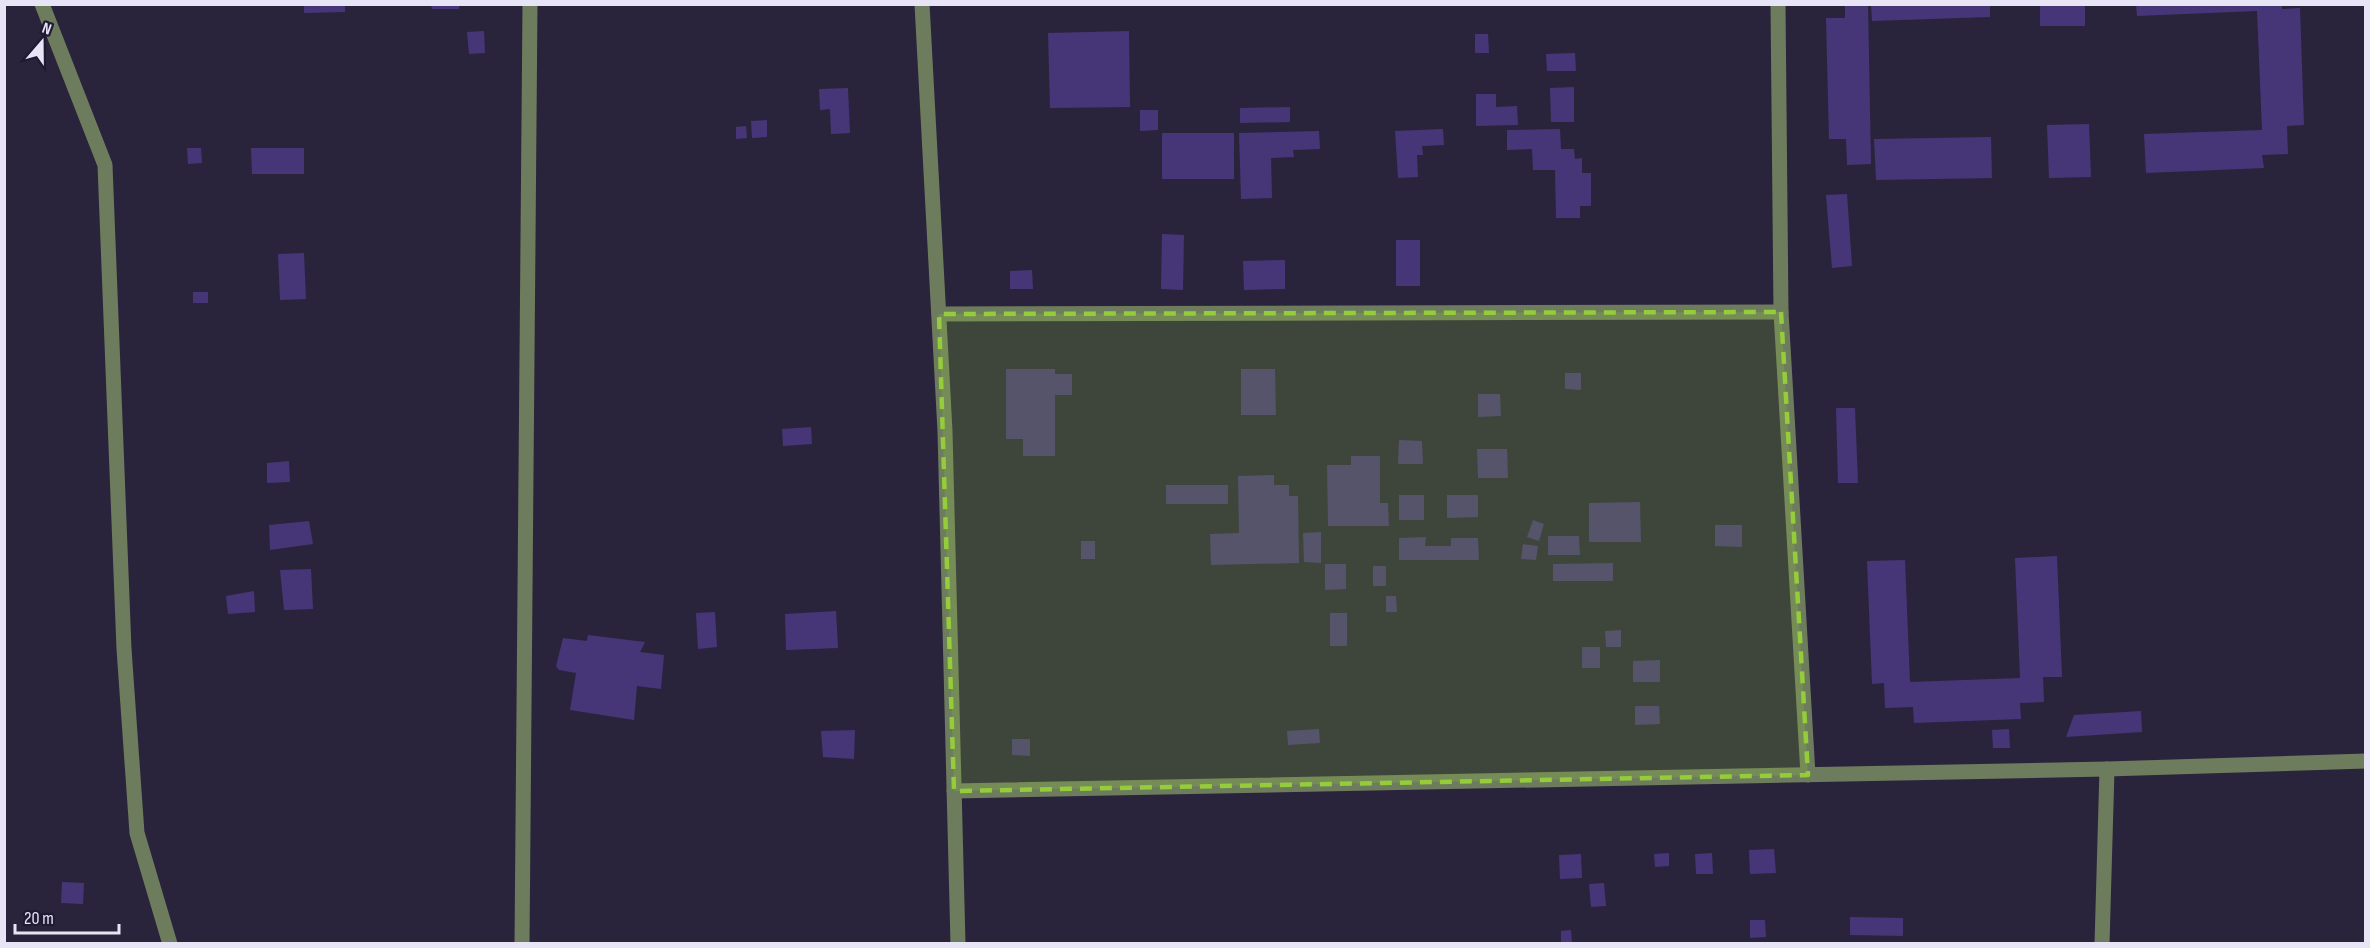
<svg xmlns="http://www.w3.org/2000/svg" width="2370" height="948" viewBox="0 0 2370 948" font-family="'Sofia Sans Condensed',sans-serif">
<rect width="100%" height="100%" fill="#29243b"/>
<!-- building -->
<g fill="#463677">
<polygon points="431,4 459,4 459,9 432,9"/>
<polygon points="1845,4 1868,4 1871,164 1847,165 1846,139 1829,139 1826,18 1845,18"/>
<polygon points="1871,4 1990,4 1990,17 1872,21"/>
<rect x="2040" y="4" width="45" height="22"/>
<polygon points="2136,4 2282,4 2282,9 2300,8 2304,125 2287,126 2288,154 2262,155 2264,168 2146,173 2144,134 2262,130 2257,11 2137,16"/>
<polygon points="304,5 345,5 345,12 304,13"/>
<polygon points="484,31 485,53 469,54 467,32"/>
<polygon points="1129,31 1130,107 1050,108 1048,33"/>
<polygon points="1475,34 1488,34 1489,53 1475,53"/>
<polygon points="1575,53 1576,71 1547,71 1546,54"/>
<polygon points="1574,87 1574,122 1551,122 1550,88"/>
<polygon points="848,88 850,133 831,134 830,109 820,110 819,89"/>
<polygon points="1476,94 1496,94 1496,107 1517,106 1518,125 1476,126"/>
<polygon points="1290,107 1290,122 1240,123 1240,108"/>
<polygon points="1140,110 1158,110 1158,130 1140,131"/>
<polygon points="767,120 767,137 752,138 751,121"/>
<polygon points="2089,124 2091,177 2049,178 2047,125"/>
<polygon points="746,126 747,138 736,139 736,127"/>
<polygon points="1443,129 1444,145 1422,146 1423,155 1417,155 1418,177 1398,178 1395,131"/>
<polygon points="1560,129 1561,149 1574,149 1575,159 1582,158 1582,173 1591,173 1591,206 1580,206 1580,218 1556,218 1555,170 1533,170 1532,149 1507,150 1507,130"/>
<polygon points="1319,131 1320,149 1293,150 1294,157 1271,158 1272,198 1241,199 1239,133"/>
<rect x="1162" y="133" width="72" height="46"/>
<polygon points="1991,137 1992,178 1876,180 1874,139"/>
<polygon points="187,148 201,148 202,163 188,164"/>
<polygon points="251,148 304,148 304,174 252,174"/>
<polygon points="1847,194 1852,266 1832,268 1826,195"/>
<polygon points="1162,234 1184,235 1183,290 1161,289"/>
<rect x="1396" y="240" width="24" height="46"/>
<polygon points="304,253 306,299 280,300 278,254"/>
<polygon points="1285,260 1285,289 1244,290 1243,261"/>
<polygon points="1032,270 1033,289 1010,289 1010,271"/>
<rect x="193" y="292" width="15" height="11"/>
<polygon points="1006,369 1055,369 1055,374 1072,374 1072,395 1055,395 1055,456 1023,456 1023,439 1006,439"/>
<polygon points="1241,369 1275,369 1276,415 1241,415"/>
<polygon points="1565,373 1581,373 1581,390 1565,389"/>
<polygon points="1478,394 1500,394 1501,416 1478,417"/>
<polygon points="1836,408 1855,408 1858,483 1838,483"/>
<polygon points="811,427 812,444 783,446 782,429"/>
<polygon points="1399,440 1422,441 1423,464 1398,464"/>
<polygon points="1477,449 1507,449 1508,478 1478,478"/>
<polygon points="1351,456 1380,456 1380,503 1388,503 1389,526 1328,526 1327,465 1351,465"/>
<polygon points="289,461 290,482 267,483 267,463"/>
<polygon points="1274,475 1274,485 1289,485 1289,496 1298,496 1299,563 1211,565 1210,534 1239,533 1238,476"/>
<rect x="1166" y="485" width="62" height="19"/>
<rect x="1399" y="495" width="25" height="25"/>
<polygon points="1447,495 1478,495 1478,517 1447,518"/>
<polygon points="1640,502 1641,542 1589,542 1589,503"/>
<polygon points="1533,520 1544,524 1539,541 1527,537"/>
<polygon points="309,521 313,544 270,550 269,525"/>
<polygon points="1715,525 1742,525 1742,547 1715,546"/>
<polygon points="1321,532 1321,563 1304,562 1303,533"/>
<polygon points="1548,536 1579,536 1580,555 1548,555"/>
<polygon points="1426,537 1425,546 1451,546 1451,538 1478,538 1479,560 1399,560 1399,538"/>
<rect x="1081" y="541" width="14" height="18"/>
<polygon points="1523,544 1538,546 1536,560 1521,559"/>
<polygon points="2057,556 2062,677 2043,677 2044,702 2020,703 2021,719 1914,723 1913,707 1885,708 1884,683 1872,684 1867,561 1905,560 1910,682 2020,678 2015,558"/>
<polygon points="1613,563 1613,581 1553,581 1553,564"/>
<polygon points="1325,564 1346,564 1346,589 1325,590"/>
<rect x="1373" y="566" width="13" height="20"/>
<polygon points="311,569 313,609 284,610 280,570"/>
<polygon points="254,591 255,612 228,614 226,596"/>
<polygon points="1386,596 1396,596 1397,612 1386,612"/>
<polygon points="836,611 838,648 786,650 785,614"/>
<polygon points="715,612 717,647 698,649 696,613"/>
<rect x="1330" y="613" width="17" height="33"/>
<polygon points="1621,630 1621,647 1606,647 1605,631"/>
<polygon points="588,635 645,642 640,652 664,655 661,689 637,686 634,720 570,710 576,673 559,670 556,666 563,638 587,641"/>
<rect x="1582" y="647" width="18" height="21"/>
<polygon points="1660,660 1660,682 1633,682 1633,661"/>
<polygon points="1635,706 1659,706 1660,724 1635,725"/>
<polygon points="2141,711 2142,732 2066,737 2074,715"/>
<polygon points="1319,729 1320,743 1288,745 1287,731"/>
<polygon points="2009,729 2010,748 1993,748 1992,730"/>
<polygon points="855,730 854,759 823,757 821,731"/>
<polygon points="1012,739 1030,739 1030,756 1012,755"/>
<polygon points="1774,849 1776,873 1750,874 1749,850"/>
<polygon points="1669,853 1669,866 1655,867 1654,854"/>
<polygon points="1712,853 1713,874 1696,874 1695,854"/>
<polygon points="1581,854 1582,878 1560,879 1559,855"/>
<polygon points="62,882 84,883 83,904 61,903"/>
<polygon points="1604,883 1606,906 1591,907 1589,884"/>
<polygon points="1850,917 1903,918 1903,936 1850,935"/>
<polygon points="1750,920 1765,920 1766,937 1750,938"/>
<polygon points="1571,930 1572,944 1561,944 1561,931"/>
</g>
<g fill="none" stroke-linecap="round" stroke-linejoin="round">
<!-- minor -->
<g stroke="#6e7c5e" stroke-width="15">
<polyline points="42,4 105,165 124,649 137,833 170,944"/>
<polyline points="922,4 945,431 958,944"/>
<polyline points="1778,4 1781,312 1808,775"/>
<polyline points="939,314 1781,312"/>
<polyline points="954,791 2107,769 2366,761"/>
<polyline points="522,944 530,4"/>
<polyline points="2102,944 2107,769"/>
</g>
</g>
<!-- marked area -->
<path fill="#94cc3c" fill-opacity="0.2" stroke="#94cc3c" stroke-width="4.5" stroke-dasharray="12 8" stroke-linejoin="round" d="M1781 312 1808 775 954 791 939 314Z"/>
<!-- border -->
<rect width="2370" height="948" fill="none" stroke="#e7e5f5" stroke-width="12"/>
<!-- north arrow -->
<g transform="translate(42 42) rotate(20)" stroke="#1f1a31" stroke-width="4.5" paint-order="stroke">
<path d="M0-4.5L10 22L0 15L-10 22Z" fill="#e7e5f5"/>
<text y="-9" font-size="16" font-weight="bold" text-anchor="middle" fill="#e7e5f5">N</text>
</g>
<!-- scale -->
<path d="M15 924v9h104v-9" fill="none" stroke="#e7e5f5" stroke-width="3"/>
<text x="24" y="924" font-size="18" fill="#e7e5f5" stroke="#1f1a31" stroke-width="4.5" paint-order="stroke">20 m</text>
</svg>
